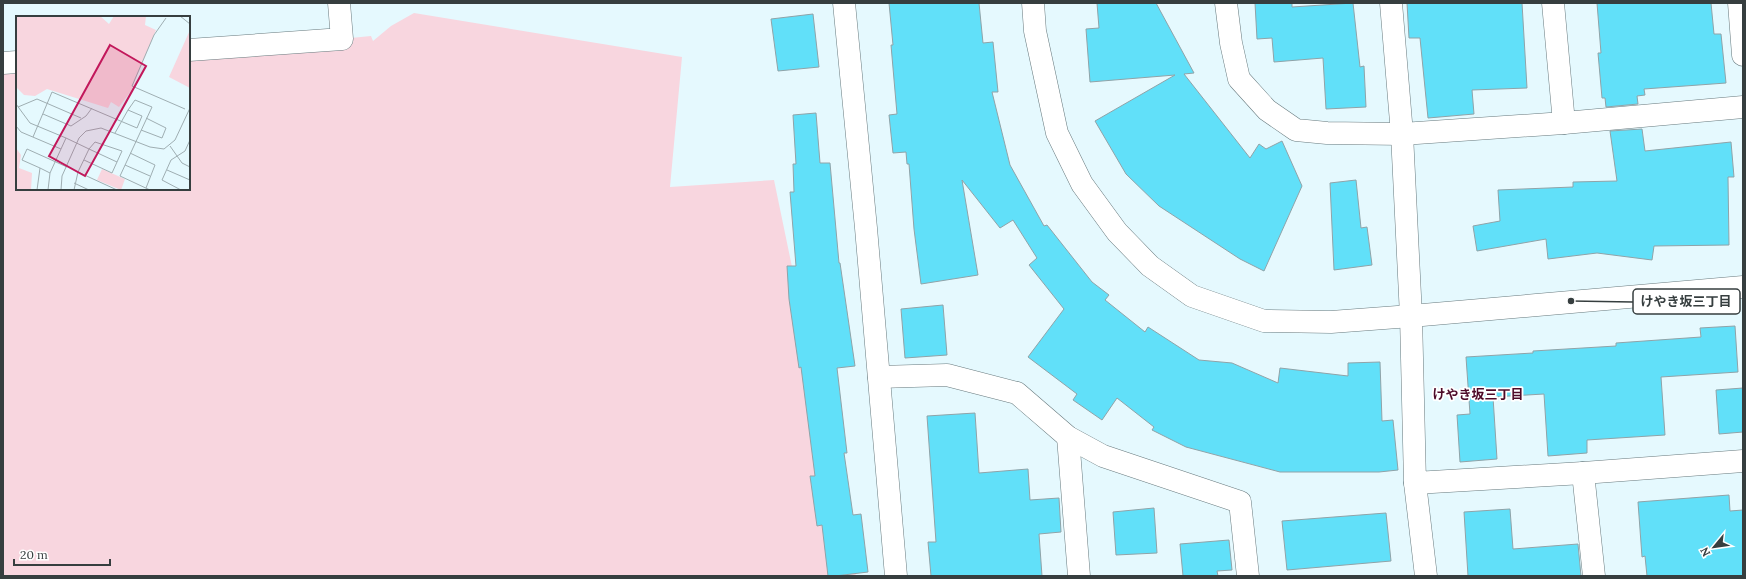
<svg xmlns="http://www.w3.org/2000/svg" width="1746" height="579" viewBox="0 0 1746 579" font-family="Lora,'Noto Sans JP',serif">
<rect width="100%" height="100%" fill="#e5f9fe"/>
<!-- green -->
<polygon fill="#f8d6df" points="414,13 682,57 670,187 774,180 856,576 3,576 3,72 17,71 17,189 189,189 189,54 371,36 373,41 391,26"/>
<!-- building -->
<g fill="#61e0f9" stroke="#90a3a8">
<polygon points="889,3 979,3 983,43 993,42 998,92 992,92 1010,165 1044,226 1047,225 1092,282 1109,295 1105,300 1145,332 1148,327 1199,360 1232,363 1278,383 1280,368 1348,376 1348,363 1380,362 1382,421 1393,420 1398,470 1379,472 1280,472 1186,447 1152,430 1154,427 1117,398 1102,420 1073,400 1077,394 1028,357 1064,309 1029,265 1037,258 1013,220 1000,228 962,180 978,275 921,284 914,229 909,164 907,164 906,152 893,153 889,115 897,114 891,45 893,45"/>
<polygon points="1097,3 1156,3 1194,73 1184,74 1250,158 1259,144 1266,149 1282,141 1302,186 1264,271 1240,259 1159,206 1126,174 1095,121 1175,75 1090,82 1086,29 1099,28"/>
<polygon points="1255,3 1292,3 1292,7 1353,3 1360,67 1364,66 1366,107 1326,109 1323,58 1274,62 1272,38 1257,39"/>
<polygon points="1407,3 1522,3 1527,88 1472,90 1474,114 1428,118 1420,38 1409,38"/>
<polygon points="1597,3 1711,3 1714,34 1721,34 1726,83 1644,89 1645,95 1637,96 1638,104 1606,107 1605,98 1602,98 1598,53 1601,53"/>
<polygon points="813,14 819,67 778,71 771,19"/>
<polygon points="816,113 820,163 830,163 839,263 840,263 855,366 837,368 847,453 844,453 853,515 861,514 868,572 835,576 828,576 822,525 817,526 810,476 815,476 801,367 799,368 789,299 787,266 796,266 790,192 794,192 793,164 796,164 793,115"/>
<polygon points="1642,129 1645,151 1731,142 1734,177 1728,177 1729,245 1654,246 1652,260 1597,253 1548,259 1546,239 1477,251 1473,226 1500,221 1498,190 1573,187 1573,182 1617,181 1610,131"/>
<polygon points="1356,180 1361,228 1367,227 1372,265 1334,270 1330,183"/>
<polygon points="943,305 947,355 905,358 901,309"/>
<polygon points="1735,326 1738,372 1661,377 1665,435 1587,440 1587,453 1548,456 1544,394 1493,397 1497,459 1460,462 1457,415 1470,414 1466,357 1533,353 1533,351 1616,346 1616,343 1701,337 1700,328"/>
<polygon points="1743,388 1743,432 1719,434 1716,390"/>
<polygon points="975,413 979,473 1028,469 1030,500 1059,498 1061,532 1039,534 1042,576 931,576 928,542 936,542 927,416"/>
<polygon points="1729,495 1730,511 1743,510 1743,576 1647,576 1645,556 1642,557 1638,502"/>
<polygon points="1154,508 1157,553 1116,555 1113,512"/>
<polygon points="1510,509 1513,549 1578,544 1581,576 1468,576 1464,512"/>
<polygon points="1386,513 1391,561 1287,570 1282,521"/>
<polygon points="1229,540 1232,570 1217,571 1218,576 1183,576 1180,544"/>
</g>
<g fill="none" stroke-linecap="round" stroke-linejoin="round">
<defs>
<g id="minor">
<polyline points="844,3 866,228 896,576"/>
<polyline points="1033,3 1035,31 1057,133 1082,184 1117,232 1150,266 1192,296 1264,321 1331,322 1411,316 1743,287"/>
<polyline points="1226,3 1231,43 1239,79 1267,110 1296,130 1327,133 1402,134 1564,123 1743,107"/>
<polyline points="1391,3 1402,134 1411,316 1415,483 1583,473 1743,461"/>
<polyline points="1553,3 1564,123"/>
<polyline points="1739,3 1743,55"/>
<polyline points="189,50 342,39 339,3"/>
<polyline points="3,63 17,62"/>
<polyline points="879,377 947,375 1017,393 1068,437 1103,456 1240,502 1248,576"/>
<polyline points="1068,437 1079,576"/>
<polyline points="1583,473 1594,576"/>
<polyline points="1415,483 1426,576"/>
</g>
</defs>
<!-- minor casing -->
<use href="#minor" stroke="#687a7e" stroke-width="23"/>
<!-- minor -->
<use href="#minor" stroke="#fff" stroke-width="22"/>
</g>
<g text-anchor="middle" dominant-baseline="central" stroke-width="3.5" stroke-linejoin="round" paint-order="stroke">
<!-- neighbourhood labels -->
<g font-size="13" font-weight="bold" fill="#4d0a28" stroke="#fff">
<text x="1478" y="394">けやき坂三丁目</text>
</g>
</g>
<!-- overview -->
<g transform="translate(16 16)">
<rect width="174" height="174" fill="#e5f9fe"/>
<path d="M0 0H84L93 8 98 0H130L129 9 140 14 115 75 103 91 95 86 92 92 31 73 19 80 8 79 0 71ZM174 14V72L153 61ZM0 132 5 139 3 152 16 157 15 174H0ZM86 153 109 163 105 174 81 164Z" fill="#f8d6df"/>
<path fill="none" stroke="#9faeb2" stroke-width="1" d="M164 0 174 8M150 2 138 19 116 70 169 93M0 88 14 107 50 122M2 91 21 83 65 102M27 98 55 110 70 100 76 92M0 110 5 116 45 133M125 114 146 122 150 112 130 102M99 117 112 94M17 121 36 76 121 112 126 100 112 94 119 84 136 91 104 160 134 174M154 130 166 147 174 151M114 137 139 149 130 172M68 144 96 157 101 146M109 149 134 160M24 152 34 157 32 174M151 154 174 164M34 157 50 122 73 133 101 146 106 135 79 126 73 133 62 156M58 167 73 174M21 174 24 152 6 144 11 133 51 151M45 174 46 160 63 122 70 115 85 112 134 131 148 133 159 124 174 92M58 174 62 156 101 174M165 174 146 164 155 144 169 135 174 124"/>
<path fill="#c2185b" fill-opacity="0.15" stroke="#c2185b" stroke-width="2" d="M94 29 130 50 69 160 33 140Z"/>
<rect width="174" height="174" fill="none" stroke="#363e3f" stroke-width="2"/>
</g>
<!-- callouts -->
<path fill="none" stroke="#363e3f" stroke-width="1.5" d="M1571 301L1633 302"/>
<circle fill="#363e3f" stroke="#fff" stroke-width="1.5" cx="1571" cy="301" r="4"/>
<rect fill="#fff" stroke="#363e3f" stroke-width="1.5" x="1633" y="289" width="107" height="25" rx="4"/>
<g font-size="13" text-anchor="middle" font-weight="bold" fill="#363e3f">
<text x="1686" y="306">けやき坂三丁目</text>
</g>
<!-- border -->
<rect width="1746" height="579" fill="none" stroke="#363e3f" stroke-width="8"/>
<!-- north arrow -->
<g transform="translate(1714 547) rotate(241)" stroke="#ffffff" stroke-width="3" paint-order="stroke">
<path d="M0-3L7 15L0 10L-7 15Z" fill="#363e3f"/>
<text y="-6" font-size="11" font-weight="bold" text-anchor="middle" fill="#363e3f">N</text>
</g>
<!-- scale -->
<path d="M14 559v6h96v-6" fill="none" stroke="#363e3f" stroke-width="2"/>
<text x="20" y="559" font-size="12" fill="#363e3f" stroke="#ffffff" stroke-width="3" paint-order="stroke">20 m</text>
</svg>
